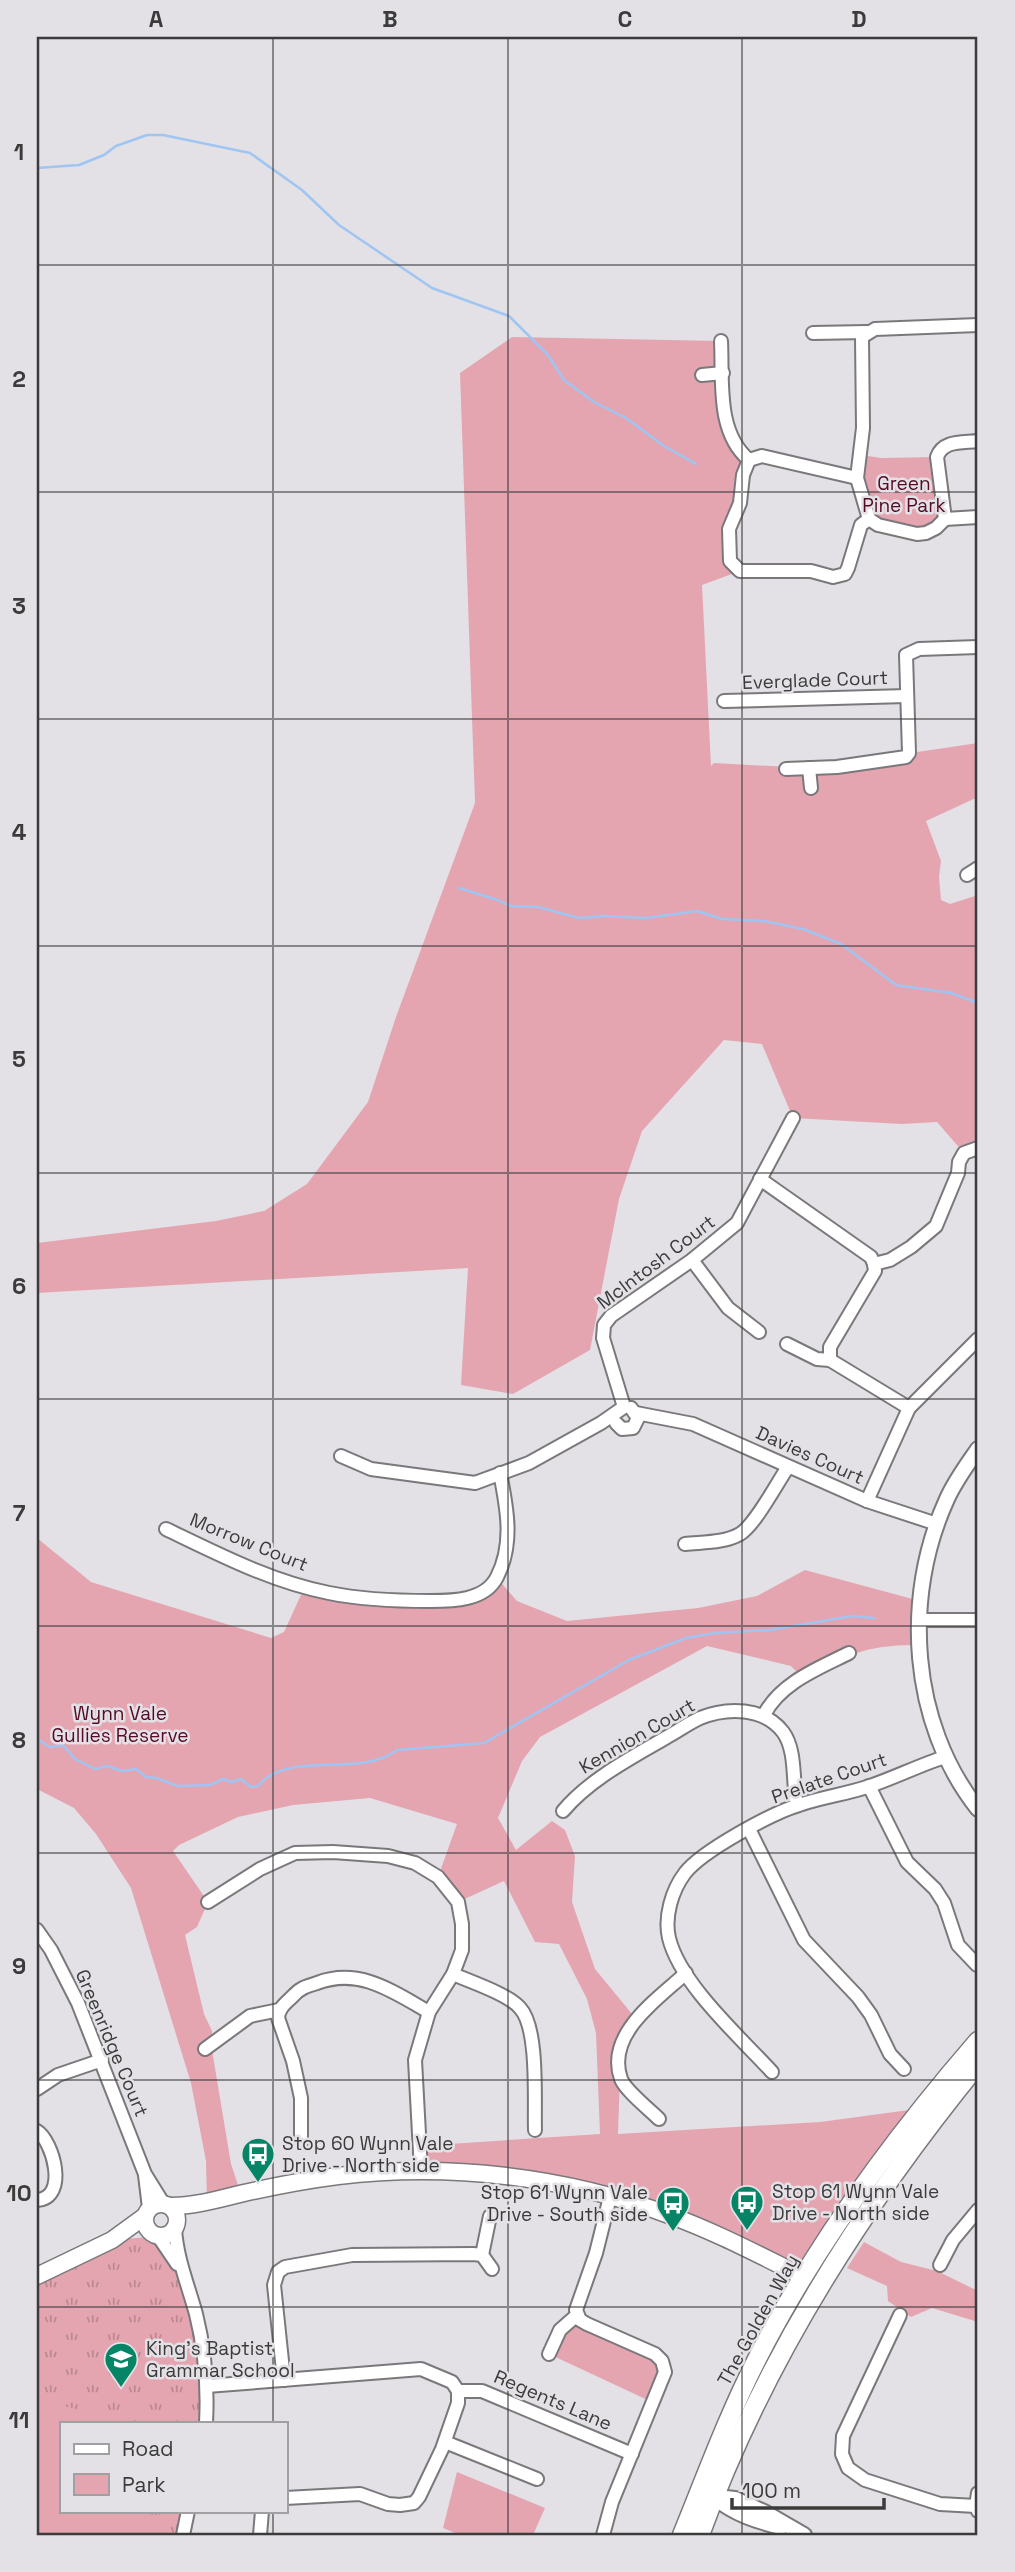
<svg xmlns="http://www.w3.org/2000/svg" width="1015" height="2572" viewBox="0 0 1015 2572" font-family="'Space Grotesk',sans-serif">
<defs>
<pattern id="grass-tufts" width="24" height="20" patternUnits="userSpaceOnUse" patternTransform="scale(1.75)"><rect width="24" height="20" fill="#e4a5b1"/><path d="M3 7l-1-3M5 7V3M7 7l1-3M15 17l-1-3M17 17v-4M19 17l1-3" fill="none" stroke="#ba8891"/></pattern>
</defs>
<rect width="100%" height="100%" fill="#e3e1e5"/>
<!-- grass -->
<polygon fill="url(#grass-tufts)" points="161,2236 192,2303 205,2423 61,2423 61,2511 188,2511 183,2535 37,2535 37,2282 112,2240"/>
<!-- green -->
<g fill="#e4a5b1">
<polygon points="512,337 721,341 725,422 746,464 729,529 740,571 702,585 711,766 714,763 809,768 978,743 978,797 926,821 941,861 939,877 941,900 950,904 978,895 978,1148 964,1153 937,1122 902,1124 793,1118 762,1044 724,1040 642,1131 619,1199 590,1350 513,1394 461,1385 468,1268 37,1293 37,1243 216,1221 264,1211 307,1184 368,1102 396,1017 475,803 460,373"/>
<polygon points="860,455 882,458 937,457 945,519 926,533 869,519"/>
<path d="M37 1538 91 1582 271 1638 284 1632 305 1586 328 1593 458 1601 497 1578 517 1601 567 1621 698 1608 757 1596 805 1570 920 1601 919 1645C870 1644 845 1655 802 1677L791 1666 707 1646 540 1737 522 1761 498 1818 516 1850 552 1821 565 1830 575 1856 572 1902 595 1969 637 2020 621 2045 618 2134 820 2122 924 2108 804 2277 603 2196 421 2171 419 2146 600 2134 596 2033 587 1999 559 1944 535 1942 504 1881 458 1902 438 1877 457 1824 370 1798 293 1805 238 1817 179 1845 173 1851 208 1902 197 1927 185 1935 204 2014 212 2031 213 2056 231 2164 241 2194 207 2203 206 2161 191 2083 131 1888 96 1834 74 1808 37 1789Z"/>
<polygon points="864,2242 901,2262 937,2271 978,2291 978,2322 932,2308 911,2317 888,2301 887,2286 847,2268"/>
<polygon points="577,2315 664,2365 654,2403 549,2354"/>
<path d="M56 2406C75 2406 88 2413 104 2423H61V2511H143L142 2535H37V2410Z"/>
<polygon points="457,2472 545,2508 533,2535 460,2535 443,2528"/>
</g>
<g fill="none" stroke-linecap="round" stroke-linejoin="round">
<!-- stream -->
<g stroke="#9fc5f3" stroke-width="2.5">
<polyline points="37,168 79,165 104,155 116,146 147,135 163,135 250,153 302,190 339,225 432,288 509,316 548,355 564,380 594,402 626,418 664,446 696,464"/>
<polyline points="459,888 498,900 510,906 538,907 579,918 604,916 646,918 697,911 722,919 764,921 803,929 841,944 896,985 951,993 978,1003"/>
<path d="M37 1739 50 1747 63 1745 75 1759 95 1769 107 1766 122 1771 136 1769 146 1777 156 1778 178 1786 210 1785 223 1779 232 1782 241 1779 251 1787 258 1786C289 1749 359 1779 397 1750L484 1743 629 1660 686 1638 715 1633 770 1630 852 1616 875 1618"/>
</g>
<defs>
<g id="minor">
<polyline points="813,333 867,332"/>
<path d="M721 341C723 381 716 432 749 460"/>
<polyline points="702,375 723,373"/>
<polyline points="857,478 762,456 749,460 743,475 740,503 729,529 730,561 740,571 811,571 833,577 845,574 848,568 861,525 869,519"/>
<polyline points="945,519 936,528 926,533 917,534 878,525 869,519 857,478 863,428 862,337 875,329 978,325"/>
<path d="M945 519 937 457C943 440 962 443 978 441"/>
<polyline points="945,519 978,517"/>
<polyline points="724,701 907,696"/>
<polyline points="809,768 811,788"/>
<polyline points="786,769 837,767 906,757 909,753 906,655 919,649 978,647"/>
<polyline points="967,875 978,868"/>
<polyline points="760,1179 871,1257 874,1264"/>
<polyline points="692,1260 728,1308 759,1332"/>
<polyline points="874,1264 875,1271 830,1347 830,1360 909,1408"/>
<polyline points="874,1264 890,1260 911,1247 936,1226 958,1173 959,1162 964,1153 978,1148"/>
<polyline points="787,1344 817,1359 830,1360"/>
<polyline points="624,1407 603,1338 604,1325 611,1316 692,1260 737,1223 793,1118"/>
<polyline points="636,1413 693,1424 867,1501 937,1524"/>
<polyline points="616,1423 622,1429 633,1428 638,1418 631,1408"/>
<polyline points="341,1456 371,1469 475,1483 529,1463 601,1423 624,1407"/>
<polyline points="867,1501 909,1408 978,1339"/>
<path d="M166 1529C218 1554 272 1582 329 1593 363 1600 396 1601 430 1601 452 1601 485 1601 497 1577 514 1544 507 1508 500 1473"/>
<path d="M685 1544C703 1542 724 1543 740 1534 755 1525 777 1483 788 1467"/>
<polyline points="919,1620 978,1620"/>
<path d="M764 1715C780 1683 819 1668 849 1653"/>
<polyline points="869,1786 907,1862 935,1889 944,1903 958,1945 977,1965"/>
<path d="M563 1811C590 1779 631 1758 667 1737 678 1731 689 1723 700 1718 727 1707 764 1707 783 1732 797 1751 792 1783 797 1805"/>
<polyline points="749,1829 804,1940 858,1997 871,2015 890,2054 904,2069"/>
<polyline points="208,1902 260,1869 295,1853 333,1852 388,1856 415,1863 438,1877 458,1902 462,1924 462,1950 453,1974 429,2012 415,2060 421,2171"/>
<polyline points="37,1930 51,1950 78,2003 145,2174 163,2203"/>
<path d="M453 1974C471 1982 508 1994 520 2008 539 2028 534 2102 535 2130"/>
<polyline points="205,2049 250,2016 279,2010"/>
<path d="M772 2072C741 2038 680 1984 669 1938 664 1917 672 1890 685 1873 702 1851 772 1813 799 1805 822 1797 847 1794 870 1786 896 1777 920 1765 945 1757"/>
<polyline points="37,2089 58,2075 102,2060"/>
<path d="M659 2119C650 2110 625 2090 621 2079 605 2034 658 1999 686 1973"/>
<path d="M37 2131C53 2141 69 2198 37 2200"/>
<path d="M301 2142V2098L293 2061 278 2018C279 2007 286 2003 293 1996 300 1988 307 1986 317 1983 359 1967 392 1991 429 2012"/>
<polyline points="145,2175 149,2208"/>
<path d="M175 2229C177 2259 188 2285 196 2314 205 2350 208 2386 206 2423"/>
<polyline points="158,2236 177,2264"/>
<polyline points="482,2255 490,2216"/>
<polyline points="940,2265 953,2240 978,2210"/>
<polyline points="900,2315 843,2436 842,2454 848,2468 865,2480 940,2504 976,2506"/>
<polyline points="549,2354 560,2330 577,2315"/>
<polyline points="284,2380 274,2285 278,2272 285,2267 352,2255 473,2254 482,2255 492,2269"/>
<polyline points="207,2386 421,2369 452,2382 458,2391 458,2403 442,2449 419,2497 414,2503 400,2505 388,2504 360,2494 285,2498"/>
<polyline points="458,2391 482,2391 632,2454"/>
<polyline points="445,2442 537,2479"/>
<polyline points="978,2493 976,2506 978,2511"/>
<polyline points="183,2535 188,2511"/>
<polyline points="260,2535 262,2511"/>
<polyline points="603,2535 612,2502 665,2372 662,2361 655,2354 587,2324 580,2320 576,2310 596,2253 610,2197"/>
</g>
<g id="tertiary">
<path d="M978 1449C967 1465 955 1481 947 1499 902 1597 910 1723 978 1809"/>
<polyline points="707,2496 735,2499 766,2513 804,2535"/>
<path d="M715 2498C735 2514 756 2521 781 2527"/>
</g>
<g id="secondary">
<circle cx="161" cy="2220" r="16"/>
<path d="M171 2206C196 2206 219 2199 244 2193 275 2186 306 2180 338 2176 449 2163 564 2176 669 2215 716 2232 759 2255 804 2277"/>
<polyline points="37,2276 112,2240 145,2216"/>
</g>
<g id="primary">
<path d="M682 2535C706 2476 728 2416 757 2359 815 2245 894 2138 978 2041"/>
<path d="M700 2535C762 2363 863 2205 978 2064"/>
</g>
</defs>
<!-- minor casing -->
<use href="#minor" stroke="#7a787b" stroke-width="16"/>
<!-- tertiary casing -->
<use href="#tertiary" stroke="#7a787b" stroke-width="18"/>
<!-- secondary casing -->
<use href="#secondary" stroke="#7a787b" stroke-width="19"/>
<!-- primary casing -->
<use href="#primary" stroke="#7a787b" stroke-width="21"/>
<!-- minor -->
<use href="#minor" stroke="#fff" stroke-width="12"/>
<!-- tertiary -->
<use href="#tertiary" stroke="#fff" stroke-width="14"/>
<!-- secondary -->
<use href="#secondary" stroke="#fff" stroke-width="16"/>
<!-- primary -->
<use href="#primary" stroke="#fff" stroke-width="18"/>
</g>
<!-- grid -->
<path fill="none" stroke="#3b3b3c" stroke-width="2" stroke-opacity="0.55" d="M273 37V2423M508 37V2535M742 37V2535M37 265H978M37 492H978M37 719H978M37 946H978M37 1173H978M37 1399H978M37 1626H978M37 1853H978M37 2080H978M37 2307H978M273 2511V2535"/>
<!-- icons -->
<defs>
<symbol id="bus-pin" viewBox="-11 -11 22 30"><path d="M0 17L-7.5 6A9.5 9.5 0 1 1 7.5 6Z" fill="#058466" stroke="#e3e1e5"/><path d="M-5-6H5V4H4V6H2V4H-2V6H-4V4H-5ZM-3.5-4V0h7V-4ZM-3.5 1.2v1.5H-2V1.2ZM2 1.2v1.5H3.5V1.2Z" fill="#fff"/></symbol>
<symbol id="school-pin" viewBox="-11 -11 22 30"><path d="M0 17L-7.5 6A9.5 9.5 0 1 1 7.5 6Z" fill="#058466" stroke="#e3e1e5"/><path d="M0-5L7-2L0 1L-7-2ZM-4 1L0 2.5L4 1V4Q0 6-4 4Z" fill="#fff"/></symbol>
</defs>
<g fill-rule="evenodd">
<use href="#bus-pin" x="239" y="2135" width="38" height="52"/>
<use href="#bus-pin" x="728" y="2183" width="38" height="52"/>
<use href="#bus-pin" x="654" y="2184" width="38" height="52"/>
<use href="#school-pin" x="102" y="2340" width="38" height="52"/>
</g>
<g text-anchor="middle" dominant-baseline="central" stroke-width="5" stroke-linejoin="round" paint-order="stroke">
<!-- park labels -->
<g font-size="19" fill="#560a25" stroke="#e3e1e5">
<text x="904" y="483">Green<tspan x="904" dy="22">Pine Park</tspan></text>
<text x="120" y="1713">Wynn Vale<tspan x="120" dy="22">Gullies Reserve</tspan></text>
</g>
<!-- street labels -->
<g font-size="19" fill="#3b3b3c" stroke="#e3e1e5">
<text transform="translate(815 680) rotate(-2)">Everglade Court</text>
<text transform="translate(656 1262) rotate(-37)">McIntosh Court</text>
<text transform="translate(810 1455) rotate(24)">Davies Court</text>
<text transform="translate(249 1542) rotate(22)">Morrow Court</text>
<text transform="translate(637 1736) rotate(-30)">Kennion Court</text>
<text transform="translate(829 1778) rotate(-19)">Prelate Court</text>
<text transform="translate(112 2043) rotate(67)">Greenridge Court</text>
<text transform="translate(758 2320) rotate(-61)">The Golden Way</text>
<text transform="translate(553 2400) rotate(23)">Regents Lane</text>
</g>
<!-- poi labels -->
<g font-size="19" fill="#3b3b3c" stroke="#e3e1e5" text-anchor="start">
<text x="282" y="2143">Stop 60 Wynn Vale<tspan x="282" dy="22">Drive - North side</tspan></text>
<text x="772" y="2191">Stop 61 Wynn Vale<tspan x="772" dy="22">Drive - North side</tspan></text>
<text x="648" y="2192" text-anchor="end">Stop 61 Wynn Vale<tspan x="648" dy="22">Drive - South side</tspan></text>
<text x="146" y="2348">King's Baptist<tspan x="146" dy="22">Grammar School</tspan></text>
</g>
</g>
<!-- border -->
<rect width="1015" height="2572" fill="none" stroke="#e3e1e5" stroke-width="77"/>
<!-- legend -->
<rect x="60" y="2422" width="228" height="91" fill="#e3e1e5" stroke="#a09fa1" stroke-width="2"/>
<rect x="74" y="2444" width="35" height="10" fill="#ffffff" stroke="#a09fa1" stroke-width="2"/>
<text x="122" y="2456" font-size="21" fill="#3b3b3c">Road</text>
<rect x="74" y="2474" width="35" height="21" fill="#e4a5b1" stroke="#a09fa1" stroke-width="2"/>
<text x="122" y="2492" font-size="21" fill="#3b3b3c">Park</text>
<!-- scale -->
<path d="M732 2498v10h152v-10" fill="none" stroke="#3b3b3c" stroke-width="3.5"/>
<text x="742" y="2498" font-size="21" fill="#3b3b3c" stroke="#e3e1e5" stroke-width="5" paint-order="stroke">100 m</text>
<rect x="38" y="38" width="938" height="2496" fill="none" stroke="#3b3b3c" stroke-width="2.5"/>
<g font-size="23" text-anchor="middle" font-weight="bold" fill="#3b3b3c">
<text x="156" y="27">A</text>
<text x="390" y="27">B</text>
<text x="625" y="27">C</text>
<text x="859" y="27">D</text>
<text x="19" y="160">1</text>
<text x="19" y="387">2</text>
<text x="19" y="614">3</text>
<text x="19" y="840">4</text>
<text x="19" y="1067">5</text>
<text x="19" y="1294">6</text>
<text x="19" y="1521">7</text>
<text x="19" y="1748">8</text>
<text x="19" y="1974">9</text>
<text x="19" y="2201">10</text>
<text x="19" y="2428">11</text>
</g>
</svg>
